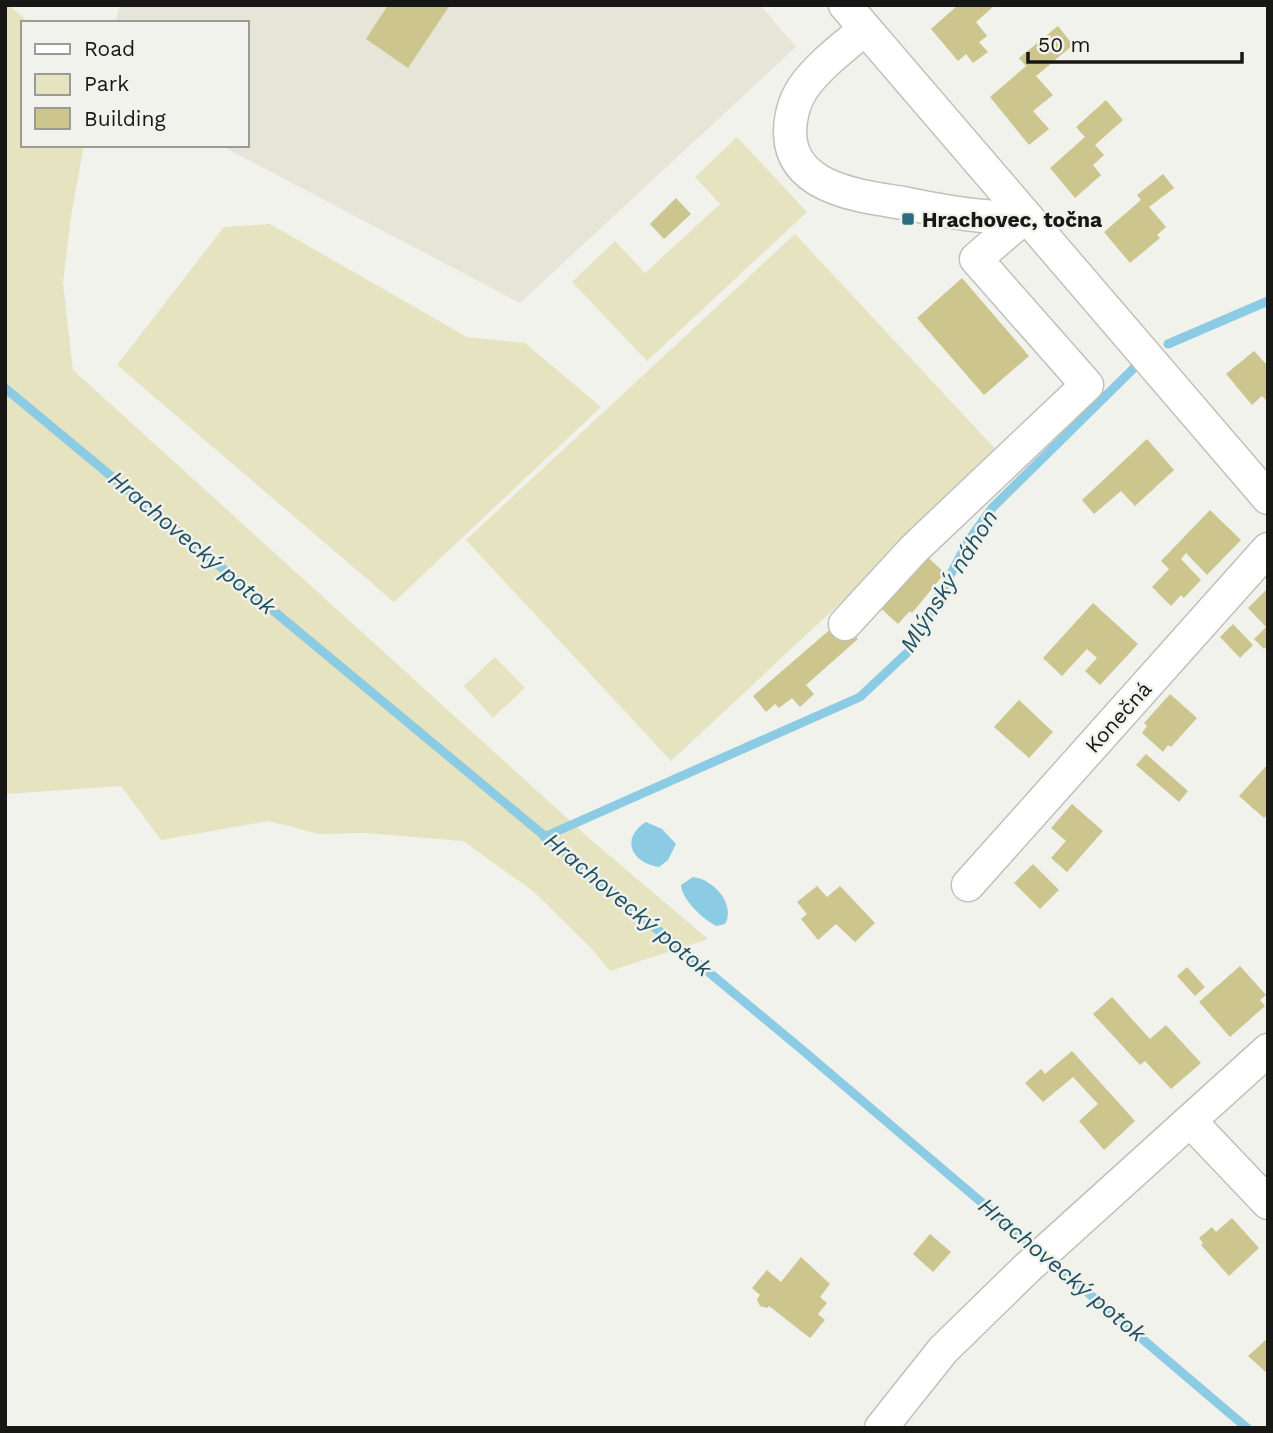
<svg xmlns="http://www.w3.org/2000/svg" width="1273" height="1433" viewBox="0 0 1273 1433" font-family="'Work Sans',sans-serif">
<rect width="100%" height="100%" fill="#f2f2ec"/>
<!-- built -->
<polygon fill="#e7e5d8" points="120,5 760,5 796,47 520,303 220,145 247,145 247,23 115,23"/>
<!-- green -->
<g fill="#e6e3c0">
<polygon points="5,5 9,5 29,23 23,23 23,145 84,145 71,216 63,283 73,370 590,839 708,939 610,971 592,949 533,891 463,841 365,833 319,834 269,821 161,840 121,786 5,794"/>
<polygon points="737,137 807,212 647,361 572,282 615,241 645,273 720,204 695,177"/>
<polygon points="270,224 467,337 525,343 601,407 394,602 117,365 224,227"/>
<polygon points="795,234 1000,454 671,761 466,540"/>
<polygon points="495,657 525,688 493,718 464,686"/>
</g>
<!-- water -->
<g fill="#8ccbe4">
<path d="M646 822 662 829 676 844 668 860 659 867C631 863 620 838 646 822Z"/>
<path d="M693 877C713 879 736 904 725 924L716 926C703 919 682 900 681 885Z"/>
</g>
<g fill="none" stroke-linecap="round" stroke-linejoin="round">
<!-- stream -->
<g stroke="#8ccbe4" stroke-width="9">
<polyline points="1168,344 1268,301"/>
<polyline points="5,388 800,1048 1247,1428"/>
<polyline points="544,837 860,697 910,650 969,540 992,508 1134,368"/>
</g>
</g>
<!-- building -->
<g fill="#ccc58e">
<polygon points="388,5 450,5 408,68 366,39"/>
<polygon points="958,5 993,7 976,22 987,36 979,42 988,52 973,63 966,54 958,61 931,29"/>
<polygon points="1058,26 1073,45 1036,76 1053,95 1033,111 1049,129 1029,145 990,97 1026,66 1019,58"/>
<polygon points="1106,100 1123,120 1095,145 1104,155 1093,165 1101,175 1075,198 1050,168 1085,137 1076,127"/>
<polygon points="1163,174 1174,188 1149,207 1166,227 1157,235 1160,238 1130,263 1104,232 1141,200 1137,195"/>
<polygon points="676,198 691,214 664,239 650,224"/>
<polygon points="962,278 1029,356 984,395 917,318"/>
<polygon points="1254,351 1268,366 1268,402 1262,396 1252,405 1226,374"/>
<polygon points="1147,439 1174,470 1135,506 1121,491 1094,514 1082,500"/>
<polygon points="1210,510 1241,540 1207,575 1186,553 1181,559 1201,580 1184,598 1181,595 1171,606 1152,587 1169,569 1161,561"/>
<polygon points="924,554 945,573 912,613 910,611 898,624 875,603"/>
<polygon points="1268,588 1268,645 1264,649 1254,639 1266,627 1248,608"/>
<polygon points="1093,603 1138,644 1100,685 1085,671 1097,658 1087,649 1062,676 1043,658"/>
<polygon points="841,620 858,639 806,685 814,694 800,707 792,698 779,708 775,704 766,712 753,696"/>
<polygon points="1233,624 1253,645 1240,658 1220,637"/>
<polygon points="1170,694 1197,718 1171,747 1168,745 1163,752 1142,733 1147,726 1144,723"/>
<polygon points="1019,700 1053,732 1029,758 994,727"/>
<polygon points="1146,754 1188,791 1179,802 1136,765"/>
<polygon points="1268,764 1268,814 1264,818 1239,796"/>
<polygon points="1072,804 1103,831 1067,872 1051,858 1066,841 1051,828"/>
<polygon points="1033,864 1059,890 1040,909 1014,883"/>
<polygon points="817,886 827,897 840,886 875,923 855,942 836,924 818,940 801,919 807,914 797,902"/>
<polygon points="1240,966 1266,995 1260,1000 1265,1006 1230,1037 1199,1002"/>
<polygon points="1187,967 1205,987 1195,996 1177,976"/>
<polygon points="1112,997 1150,1039 1166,1025 1201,1063 1171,1089 1145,1061 1140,1065 1093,1014"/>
<polygon points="1072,1051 1135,1121 1104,1150 1079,1121 1098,1104 1073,1077 1043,1102 1025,1083 1041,1069 1045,1074"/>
<polygon points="1232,1218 1259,1248 1229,1276 1201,1245 1203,1243 1199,1238 1212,1227 1216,1232"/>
<polygon points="930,1234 951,1252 933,1272 913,1254"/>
<polygon points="801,1257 830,1284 820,1297 827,1303 818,1314 825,1320 810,1338 769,1306 767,1308 760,1306 757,1299 760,1295 752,1288 767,1270 781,1282"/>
<polygon points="1268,1338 1268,1374 1248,1356"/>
</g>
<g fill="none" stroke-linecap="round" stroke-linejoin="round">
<defs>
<g id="minor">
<polyline points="845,5 1268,498"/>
<path d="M865 29C844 47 819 65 803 88 793 103 790 117 790 134 792 189 860 196 903 203 944 211 983 219 1025 217"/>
<polyline points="845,624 914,549 1087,385 976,259 1025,217"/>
<polyline points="968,885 1268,549"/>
<polyline points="1190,1121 1268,1203"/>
<polyline points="881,1428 943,1350 1027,1268 1268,1050"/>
</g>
</defs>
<!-- minor casing -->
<use href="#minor" stroke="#c1c1bb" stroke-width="35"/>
<!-- minor -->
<use href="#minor" stroke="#fff" stroke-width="32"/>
</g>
<!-- markers -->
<rect fill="#2e6b82" stroke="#f2f2ec" stroke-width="2.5" x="901" y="212" width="14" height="14" rx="3.5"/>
<g text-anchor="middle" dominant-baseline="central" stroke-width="5" stroke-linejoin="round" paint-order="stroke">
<!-- poi labels -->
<g font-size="21" font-weight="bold" fill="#171715" stroke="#f2f2ec" text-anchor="start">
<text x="922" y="219">Hrachovec, točna</text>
</g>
<!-- street labels -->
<g font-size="21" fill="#171715" stroke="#f2f2ec">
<text transform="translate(1118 717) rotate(-48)">Konečná</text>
</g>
<!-- water labels -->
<g font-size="23" font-style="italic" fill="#1d5062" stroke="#f2f2ec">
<text transform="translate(192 543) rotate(40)">Hrachovecký potok</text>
<text transform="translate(949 581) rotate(-58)">Mlýnský náhon</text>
<text transform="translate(628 905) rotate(40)">Hrachovecký potok</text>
<text transform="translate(1062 1270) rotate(40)">Hrachovecký potok</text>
</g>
</g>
<!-- border -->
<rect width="1273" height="1433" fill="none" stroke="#171715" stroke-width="14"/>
<!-- legend -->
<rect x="21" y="21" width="228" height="126" fill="#f2f2ec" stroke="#9a9a96" stroke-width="2"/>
<rect x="35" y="44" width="35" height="10" fill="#ffffff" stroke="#9a9a96" stroke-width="2"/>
<text x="84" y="56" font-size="21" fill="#171715">Road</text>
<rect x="35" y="74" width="35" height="21" fill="#e6e3c0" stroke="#9a9a96" stroke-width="2"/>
<text x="84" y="91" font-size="21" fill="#171715">Park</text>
<rect x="35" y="108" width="35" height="21" fill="#ccc58e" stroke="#9a9a96" stroke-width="2"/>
<text x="84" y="126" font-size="21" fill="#171715">Building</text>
<!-- scale -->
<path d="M1028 52v10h214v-10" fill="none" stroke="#171715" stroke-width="3.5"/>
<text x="1038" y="52" font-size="21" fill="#171715" stroke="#f2f2ec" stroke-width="5" paint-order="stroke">50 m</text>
</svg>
